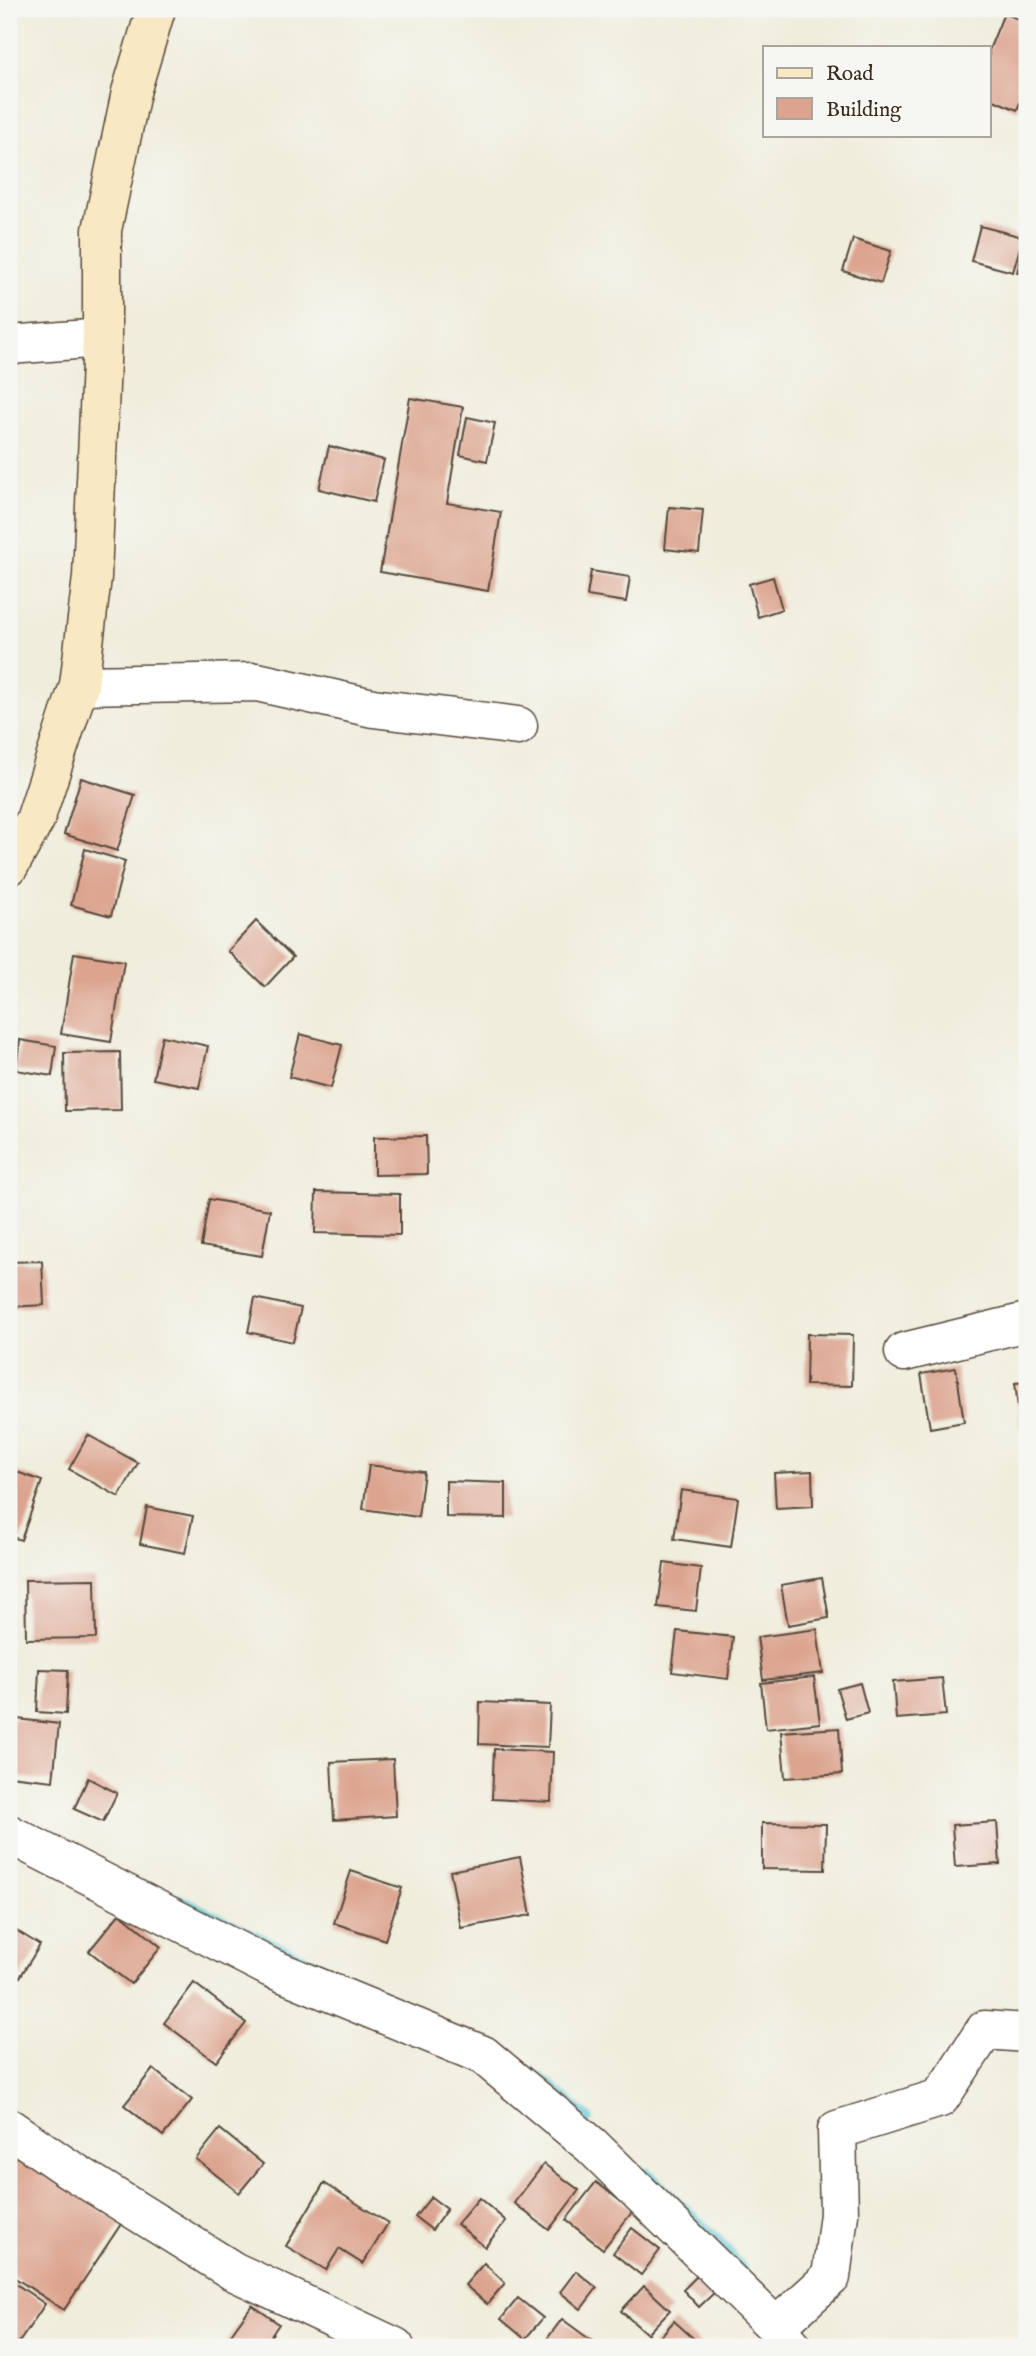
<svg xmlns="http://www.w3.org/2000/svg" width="1036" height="2356" viewBox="0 0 1036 2356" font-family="'IM FELL English',serif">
<rect width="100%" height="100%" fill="#f6f6f2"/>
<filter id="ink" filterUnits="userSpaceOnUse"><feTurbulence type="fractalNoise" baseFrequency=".0143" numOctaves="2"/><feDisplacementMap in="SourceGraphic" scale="14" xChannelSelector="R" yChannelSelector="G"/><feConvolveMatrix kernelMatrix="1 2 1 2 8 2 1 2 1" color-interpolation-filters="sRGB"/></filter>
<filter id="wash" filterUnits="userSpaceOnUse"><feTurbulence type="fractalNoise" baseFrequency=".00686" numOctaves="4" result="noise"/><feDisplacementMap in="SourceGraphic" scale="28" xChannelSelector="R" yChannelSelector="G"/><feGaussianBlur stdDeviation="1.57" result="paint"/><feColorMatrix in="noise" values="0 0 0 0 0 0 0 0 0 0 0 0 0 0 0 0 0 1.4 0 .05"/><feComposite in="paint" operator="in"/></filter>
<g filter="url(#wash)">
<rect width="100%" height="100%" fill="#efeddb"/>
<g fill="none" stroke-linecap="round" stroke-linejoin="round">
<!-- stream -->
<g stroke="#5bc6d5" stroke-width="10">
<polyline points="174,1897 358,1984"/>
<polyline points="540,2077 589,2119"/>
<polyline points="647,2173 719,2241 742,2268"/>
</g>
</g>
<g id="blocks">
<!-- building -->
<g fill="#dca48f">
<polygon points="1004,13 1027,23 1027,86 1017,110 989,98 989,50"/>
<polygon points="980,226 1023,237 1013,272 971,261"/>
<polygon points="853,239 891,251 881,283 843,271"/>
<polygon points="1025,239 1027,239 1027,275 1017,272"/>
<polygon points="410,398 463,407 447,503 501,512 488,591 380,572"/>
<polygon points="467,417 495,423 487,461 460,455"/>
<polygon points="329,446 384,460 374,502 319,489"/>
<polygon points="669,507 703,510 699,553 665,549"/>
<polygon points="591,571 630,577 626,602 587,596"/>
<polygon points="773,577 782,609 758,617 749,584"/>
<polygon points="81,778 135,795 117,851 64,834"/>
<polygon points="85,849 125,861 111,916 71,905"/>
<polygon points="256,921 293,957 265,987 228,951"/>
<polygon points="74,953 124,961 111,1042 61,1034"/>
<polygon points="300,1034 342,1045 331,1088 289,1077"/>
<polygon points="162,1036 208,1046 199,1088 153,1079"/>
<polygon points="20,1040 56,1046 52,1076 16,1070"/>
<polygon points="120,1052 121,1110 65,1111 64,1053"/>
<polygon points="426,1136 427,1174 374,1175 374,1137"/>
<polygon points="316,1192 400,1194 400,1235 315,1233"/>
<polygon points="209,1199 270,1210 262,1256 201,1246"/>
<polygon points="42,1261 44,1305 9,1307 9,1262"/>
<polygon points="255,1298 301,1308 293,1342 248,1332"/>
<polygon points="807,1334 853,1335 852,1386 806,1385"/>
<polygon points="956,1368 964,1422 930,1428 921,1374"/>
<polygon points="1027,1382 1027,1429 1021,1430 1015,1383"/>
<polygon points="88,1435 138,1463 119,1497 69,1469"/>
<polygon points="369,1465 424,1472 418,1517 363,1509"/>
<polygon points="9,1469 42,1481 21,1540 9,1536"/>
<polygon points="812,1471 813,1506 776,1508 774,1473"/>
<polygon points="446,1481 506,1483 506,1518 446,1517"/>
<polygon points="681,1490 738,1498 731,1547 674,1539"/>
<polygon points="147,1507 193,1516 185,1553 140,1544"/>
<polygon points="664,1563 701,1568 696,1611 658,1607"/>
<polygon points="822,1578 829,1618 788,1625 781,1585"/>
<polygon points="95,1579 96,1638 26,1639 25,1580"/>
<polygon points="817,1629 823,1673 763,1680 757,1637"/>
<polygon points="677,1631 733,1637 728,1679 672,1672"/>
<polygon points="39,1669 68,1670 66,1714 37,1712"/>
<polygon points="814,1677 820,1723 766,1729 761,1683"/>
<polygon points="942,1678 946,1715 896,1719 893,1682"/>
<polygon points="860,1683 868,1713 846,1719 837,1689"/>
<polygon points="480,1702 550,1705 548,1747 479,1744"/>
<polygon points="9,1718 59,1724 53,1781 9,1776"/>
<polygon points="839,1728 842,1774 785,1778 781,1732"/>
<polygon points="494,1749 553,1752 551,1802 492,1799"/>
<polygon points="393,1759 396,1816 334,1820 331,1762"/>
<polygon points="88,1778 117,1793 103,1822 74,1809"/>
<polygon points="997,1822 1000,1864 955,1867 952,1825"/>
<polygon points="762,1823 826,1824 825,1870 762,1869"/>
<polygon points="520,1857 531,1915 461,1928 450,1871"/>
<polygon points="351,1871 402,1888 385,1940 334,1923"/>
<polygon points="120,1913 161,1947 131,1984 89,1951"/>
<polygon points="9,1926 40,1945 20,1977 9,1970"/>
<polygon points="194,1983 246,2023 216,2062 164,2023"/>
<polygon points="153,2069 192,2100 163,2136 124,2105"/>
<polygon points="220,2129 263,2164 239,2193 196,2159"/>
<polygon points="14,2152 121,2224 64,2310 9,2274 9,2160"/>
<polygon points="544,2164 579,2190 549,2230 514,2203"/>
<polygon points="596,2182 633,2211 603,2249 566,2220"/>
<polygon points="324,2183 388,2223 363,2264 339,2249 326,2270 286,2246"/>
<polygon points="431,2197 447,2209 432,2230 415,2217"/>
<polygon points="479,2198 506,2221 485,2247 457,2224"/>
<polygon points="632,2228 660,2250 641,2275 613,2253"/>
<polygon points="484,2263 505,2283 487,2304 465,2285"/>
<polygon points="576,2271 597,2288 581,2309 560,2292"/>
<polygon points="698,2275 715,2292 699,2307 683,2290"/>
<polygon points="9,2279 45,2304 16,2347 9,2347"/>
<polygon points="644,2286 670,2310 647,2334 621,2311"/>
<polygon points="518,2298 543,2318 525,2339 501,2319"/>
<polygon points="252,2305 279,2324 269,2339 281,2347 222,2347"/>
<polygon points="562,2319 596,2344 594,2347 541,2347"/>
<polygon points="674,2321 703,2347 651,2347"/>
</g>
</g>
</g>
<g filter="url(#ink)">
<use href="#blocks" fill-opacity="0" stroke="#56473a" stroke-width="2"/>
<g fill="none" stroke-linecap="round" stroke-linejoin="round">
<defs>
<g id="street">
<polyline points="9,345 102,338"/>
<polyline points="79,685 257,682 373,708 518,726"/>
<polyline points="904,1352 1027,1322"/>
<polyline points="9,1834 271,1968 483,2055 592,2146 776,2327 793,2347"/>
<polyline points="9,2128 66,2167 233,2271 395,2347"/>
<polyline points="776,2327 831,2277 839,2214 837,2130 940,2098 985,2030 1027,2033"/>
</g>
<polyline id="secondary" points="9,866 35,820 79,685 92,577 102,338 102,230 131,92 156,9"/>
</defs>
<!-- street casing -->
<use href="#street" stroke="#56473a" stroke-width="41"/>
<!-- secondary casing -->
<use href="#secondary" stroke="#56473a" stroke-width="41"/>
<!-- street -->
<use href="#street" stroke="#fff" stroke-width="38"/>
<!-- secondary -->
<use href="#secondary" stroke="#f8e8c3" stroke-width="38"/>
</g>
</g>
<!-- margin -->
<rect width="1036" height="2356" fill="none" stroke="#f6f6f2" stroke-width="35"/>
<!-- legend -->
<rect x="763" y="46" width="228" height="91" fill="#f6f6f2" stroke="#aba49d" stroke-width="2"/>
<rect x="777" y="68" width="35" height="10" fill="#f8e8c3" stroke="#aba49d" stroke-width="2"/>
<text x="826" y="80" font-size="21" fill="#3b2a1e">Road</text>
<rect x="777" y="98" width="35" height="21" fill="#dca48f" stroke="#aba49d" stroke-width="2"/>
<text x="826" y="116" font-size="21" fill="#3b2a1e">Building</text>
</svg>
